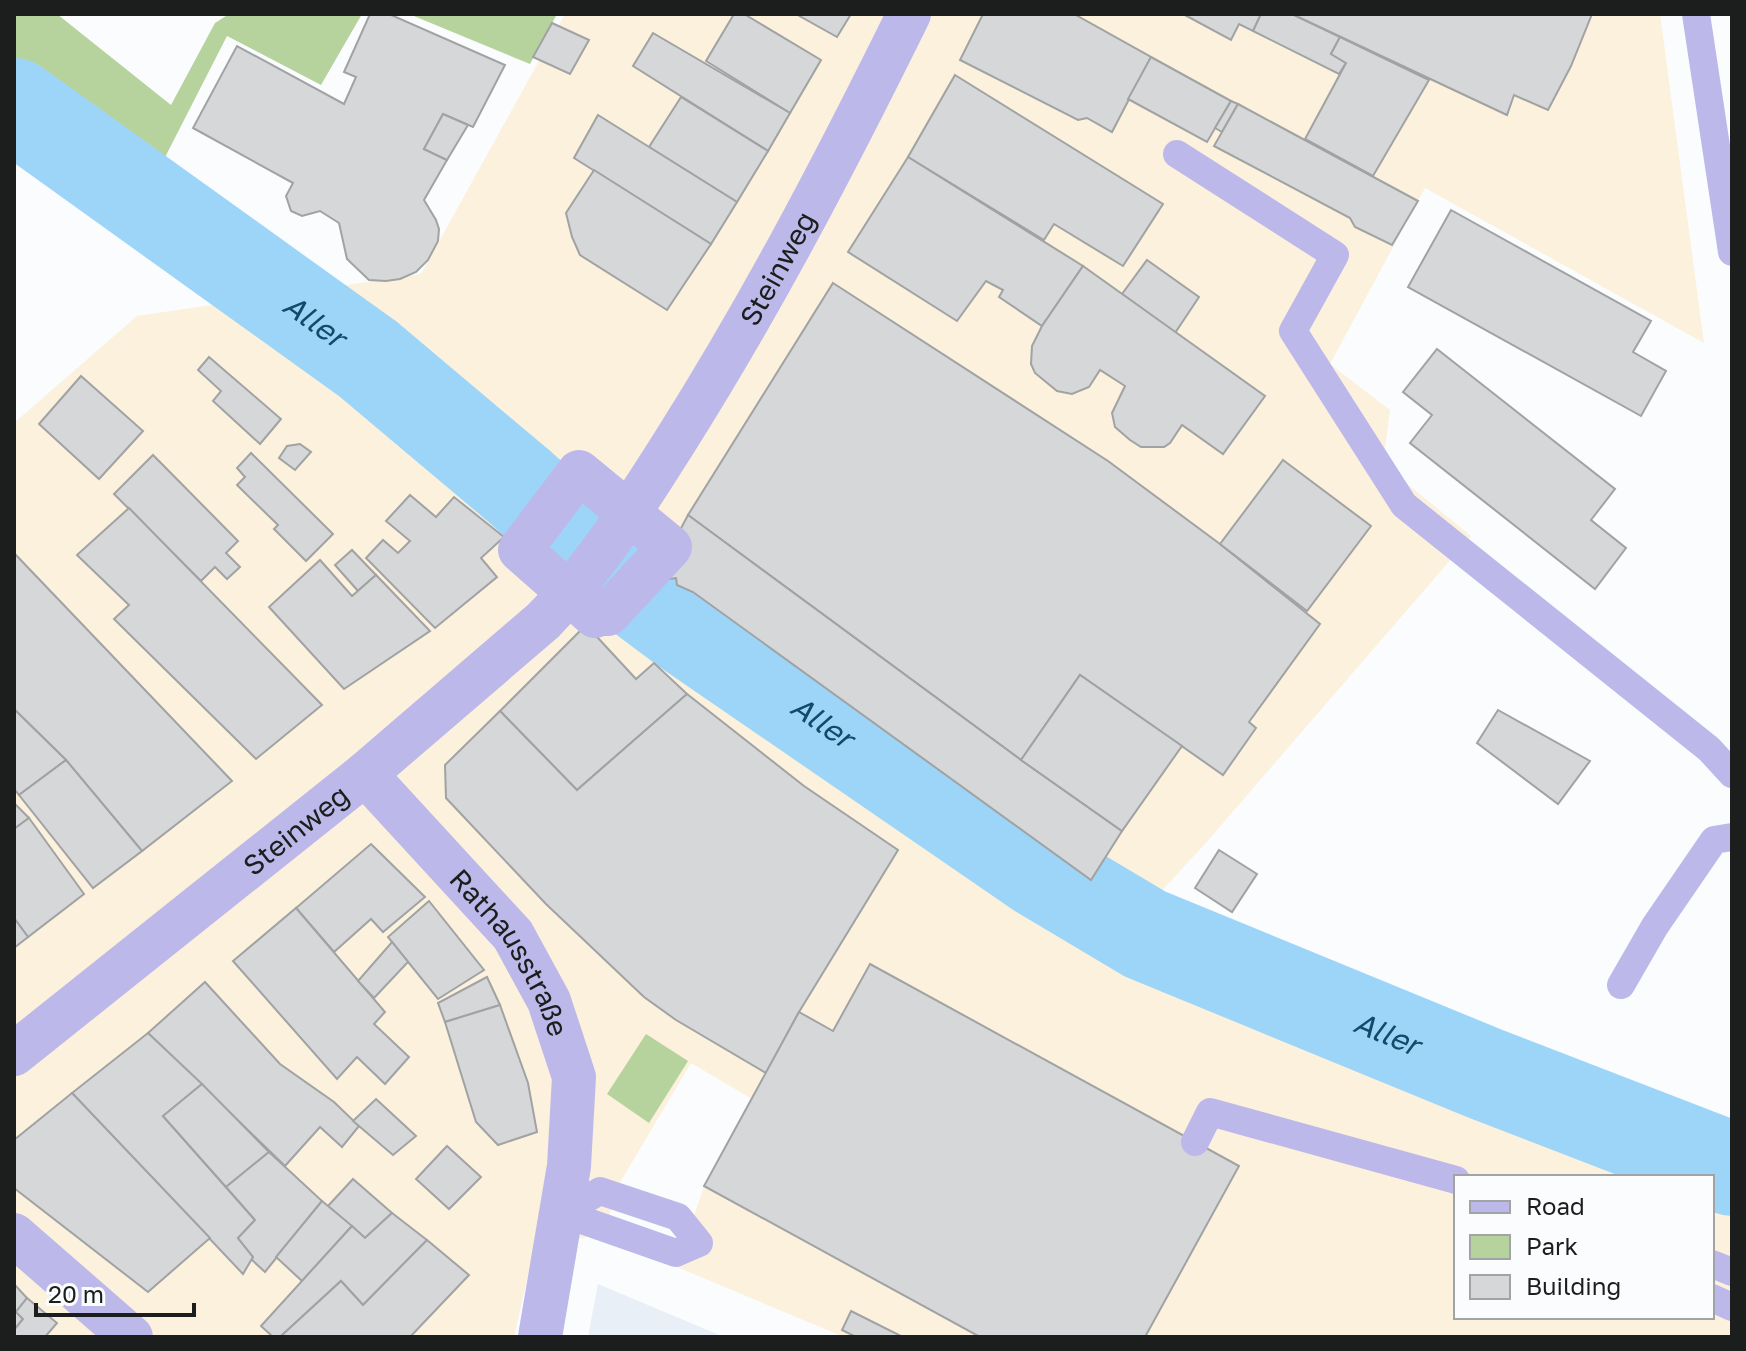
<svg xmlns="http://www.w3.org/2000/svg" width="1746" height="1351" viewBox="0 0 1746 1351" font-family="'Golos Text',sans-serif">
<rect width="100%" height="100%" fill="#fafcfe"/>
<!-- commercial -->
<polygon fill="#fbf1dc" points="565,14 1660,14 1704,343 1425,188 1330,364 1390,410 1383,464 1471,536 1204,845 1142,912 1091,880 938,771 908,814 1115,953 1685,1177 1456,1177 1456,1317 1712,1317 1712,1188 1732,1196 1732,1337 844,1337 677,1267 704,1186 752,1099 691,1063 616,1189 605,1233 534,1248 514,1337 14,1337 14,423 137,316 421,274"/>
<!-- built -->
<polygon fill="#e8eff7" points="598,1284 724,1337 588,1337"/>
<!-- green -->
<g fill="#b7d39d">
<polygon points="14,14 57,14 171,105 215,23 229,14 362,14 321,85 227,36 158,171 14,58"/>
<polygon points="409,14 557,14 530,64"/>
<polygon points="646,1034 688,1061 649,1123 607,1094"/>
</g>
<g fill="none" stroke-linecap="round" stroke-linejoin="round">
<!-- river -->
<path stroke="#9dd5f9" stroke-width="94" id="s1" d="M14 105 368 359 520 487 635 590 683 626 1041 872 1145 934 1486 1074 1732 1169"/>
</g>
<!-- building -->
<g fill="#d5d7d8" stroke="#a0a2a3" stroke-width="2">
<polygon points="370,14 389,14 505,65 473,127 443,114 424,149 447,160 424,200 436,220 439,229 438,241 428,260 416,272 400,279 386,281 369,280 347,259 339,223 320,211 302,216 291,211 286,196 293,183 193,128 237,46 344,104 356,77 344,72"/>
<polygon points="734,14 744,14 821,60 790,113 706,61"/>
<polygon points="796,14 851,14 837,37"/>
<polygon points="983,14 1074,14 1151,57 1112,132 1087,118 1078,120 960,60"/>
<polygon points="1183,14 1261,14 1253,31 1239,24 1231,40"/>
<polygon points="1261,14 1292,14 1340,37 1331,54 1346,63 1339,74 1253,31"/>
<polygon points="1292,14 1592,14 1571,66 1548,110 1514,95 1507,115"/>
<polygon points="552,23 589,40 570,74 533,57"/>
<polygon points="653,33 790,113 768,151 633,66"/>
<polygon points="1340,37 1429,80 1373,176 1305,139 1346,63 1331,54"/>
<polygon points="1151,57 1231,101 1207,142 1128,99"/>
<polygon points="955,75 1163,204 1123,266 1054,224 1044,240 908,157"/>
<polygon points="681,97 768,151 737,202 649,147"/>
<polygon points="1231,101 1238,104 1222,132 1215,128"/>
<polygon points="1238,104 1418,201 1392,245 1355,227 1350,218 1214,146"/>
<polygon points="443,114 468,125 447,160 424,149"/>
<polygon points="598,115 737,202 711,244 574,158"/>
<polygon points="908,157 1083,266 1042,326 999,297 1003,290 986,281 957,321 848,252"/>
<polygon points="594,170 711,244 667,310 580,255 572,237 566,213"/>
<polygon points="1451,210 1651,321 1633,352 1666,371 1641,416 1408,287"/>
<polygon points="1147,260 1199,297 1175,333 1122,294"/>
<polygon points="1083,266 1265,396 1223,454 1182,425 1170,443 1164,447 1141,447 1130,440 1115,427 1112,413 1125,386 1100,370 1089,387 1072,394 1057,391 1035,373 1031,364 1032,346 1042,326"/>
<polygon points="833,283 1108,461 1220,544 1320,624 1249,722 1256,728 1223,775 1080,675 1021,760 688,515"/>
<polygon points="1437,349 1615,489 1591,520 1626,548 1595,589 1410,443 1432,415 1403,392"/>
<polygon points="209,357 281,419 260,444 213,401 221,391 198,370"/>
<polygon points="81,376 143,431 99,479 39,424"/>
<polygon points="300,444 311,452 295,470 279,458 287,446"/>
<polygon points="251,453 333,534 306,561 274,529 278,525 237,485 245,477 237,468"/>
<polygon points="153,455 238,541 226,553 240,567 227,579 215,567 201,581 114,494"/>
<polygon points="1283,460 1371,526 1307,611 1220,544"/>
<polygon points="410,495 436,517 454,497 504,537 481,558 497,577 435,628 366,558 383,540 398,553 410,541 386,521"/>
<polygon points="129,508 322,705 256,759 114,619 129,605 77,555"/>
<polygon points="688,515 1021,760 1122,831 1091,880 693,592 677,585 676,578 653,581"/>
<polygon points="352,550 376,575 358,591 335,565"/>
<polygon points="14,553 232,781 142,851 66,760 14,709"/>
<polygon points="320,560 352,596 376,575 430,631 344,689 269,607"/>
<polygon points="586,625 636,679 654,663 687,694 577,790 500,711"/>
<polygon points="1080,675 1182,746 1122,831 1021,760"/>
<polygon points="687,694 804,786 898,850 799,1012 766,1073 676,1020 644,997 546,904 446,798 445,765 500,711 577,790"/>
<polygon points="14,709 66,760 19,795 14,789"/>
<polygon points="1498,710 1590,761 1558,804 1477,743"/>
<polygon points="66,760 142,851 93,888 19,795"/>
<polygon points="14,803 29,818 14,829"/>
<polygon points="29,818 84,894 28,937 14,918 14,829"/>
<polygon points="371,844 425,897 383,932 371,919 334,952 296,908"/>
<polygon points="1219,850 1257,874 1232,912 1195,888"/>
<polygon points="429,901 484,970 438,999 388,937"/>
<polygon points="296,908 385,1012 374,1024 409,1057 385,1084 357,1057 337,1079 233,961"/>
<polygon points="14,918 28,937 14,948"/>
<polygon points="392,942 408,962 374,998 358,981"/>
<polygon points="870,964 1239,1166 1145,1337 980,1337 704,1186 799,1012 833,1031"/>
<polygon points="487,977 500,1005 445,1022 438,1003"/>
<polygon points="205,982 280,1064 334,1102 359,1126 342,1147 320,1127 285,1166 148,1033"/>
<polygon points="500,1005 528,1083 537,1132 498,1145 476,1122 445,1022"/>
<polygon points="148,1033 202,1084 163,1116 255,1220 238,1238 253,1257 243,1274 72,1093"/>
<polygon points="202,1084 269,1152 226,1187 163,1116"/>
<polygon points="72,1093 210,1238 148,1292 14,1188 14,1140"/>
<polygon points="376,1099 416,1136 393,1155 353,1121"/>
<polygon points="447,1146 481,1177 449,1209 416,1179"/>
<polygon points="269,1152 322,1201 265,1272 252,1260 253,1257 238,1238 255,1220 226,1187"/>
<polygon points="353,1179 392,1213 365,1238 328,1206"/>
<polygon points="322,1201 352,1226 302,1281 276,1257"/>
<polygon points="392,1213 427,1240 363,1305 341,1281 280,1337 273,1337 261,1326 352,1226 365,1238"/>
<polygon points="427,1240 469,1275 410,1337 280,1337 341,1281 363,1305"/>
<polygon points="14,1284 27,1298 16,1312 23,1319 14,1330"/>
<polygon points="27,1298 57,1323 45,1337 14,1337 14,1330 23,1319 16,1312"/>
<polygon points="851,1311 901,1336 900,1337 856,1337 842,1330"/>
</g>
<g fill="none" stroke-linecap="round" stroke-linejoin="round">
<!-- lane -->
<g stroke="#bdb8ea" stroke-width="28">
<polyline points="1696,14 1732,252"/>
<polyline points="1177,154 1335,255 1293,331 1404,505 1709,749 1732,774"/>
<polyline points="1621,985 1655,926 1714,840 1732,837"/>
<polyline points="1195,1142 1210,1112 1456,1180"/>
<polygon points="600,1191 678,1217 699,1243 676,1253 562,1213"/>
<polyline points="1712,1264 1732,1272"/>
<polyline points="1712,1298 1732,1307"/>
</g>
<!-- street -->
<g stroke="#bdb8ea" stroke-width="44">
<polygon points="579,472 670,547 608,614 602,609 595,616 520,550"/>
<path id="s2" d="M365 774 513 935 549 1001 574 1077 569 1166 540 1337"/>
<path id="s3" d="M14 1054 365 774 543 621C597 566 638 500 679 435 764 300 838 158 909 14"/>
<polyline points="14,1235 131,1337"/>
</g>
</g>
<g text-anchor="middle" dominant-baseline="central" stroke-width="8" stroke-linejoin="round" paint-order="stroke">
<!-- street labels -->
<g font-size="28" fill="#1c1d1d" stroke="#fafcfe">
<text stroke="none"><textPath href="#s3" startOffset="1108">Steinweg</textPath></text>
<text stroke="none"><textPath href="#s3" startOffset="360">Steinweg</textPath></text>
<text stroke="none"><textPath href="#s2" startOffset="232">Rathausstraße</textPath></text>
</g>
<!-- water labels -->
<g font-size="30" font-style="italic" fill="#124b69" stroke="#fafcfe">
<text stroke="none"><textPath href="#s1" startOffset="370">Aller</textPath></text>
<text stroke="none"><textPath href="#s1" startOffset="1018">Aller</textPath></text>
<text stroke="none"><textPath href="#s1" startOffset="1666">Aller</textPath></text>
</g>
</g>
<!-- border -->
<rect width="1746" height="1351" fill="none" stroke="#1c1d1d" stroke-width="32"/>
<!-- legend -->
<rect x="1454" y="1175" width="260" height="144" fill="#fafcfe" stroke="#a1a3a4" stroke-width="2"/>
<rect x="1470" y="1201" width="40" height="12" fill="#bdb8ea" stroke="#a1a3a4" stroke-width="2"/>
<text x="1526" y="1215" font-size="24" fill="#1c1d1d">Road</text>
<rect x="1470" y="1235" width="40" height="24" fill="#b7d39d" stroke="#a1a3a4" stroke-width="2"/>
<text x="1526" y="1255" font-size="24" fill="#1c1d1d">Park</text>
<rect x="1470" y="1275" width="40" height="24" fill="#d5d7d8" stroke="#a1a3a4" stroke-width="2"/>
<text x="1526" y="1295" font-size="24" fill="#1c1d1d">Building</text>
<!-- scale -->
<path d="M36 1303v12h158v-12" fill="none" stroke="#1c1d1d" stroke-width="4"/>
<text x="48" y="1303" font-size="24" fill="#1c1d1d" stroke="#fafcfe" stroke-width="6" paint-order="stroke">20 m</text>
</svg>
